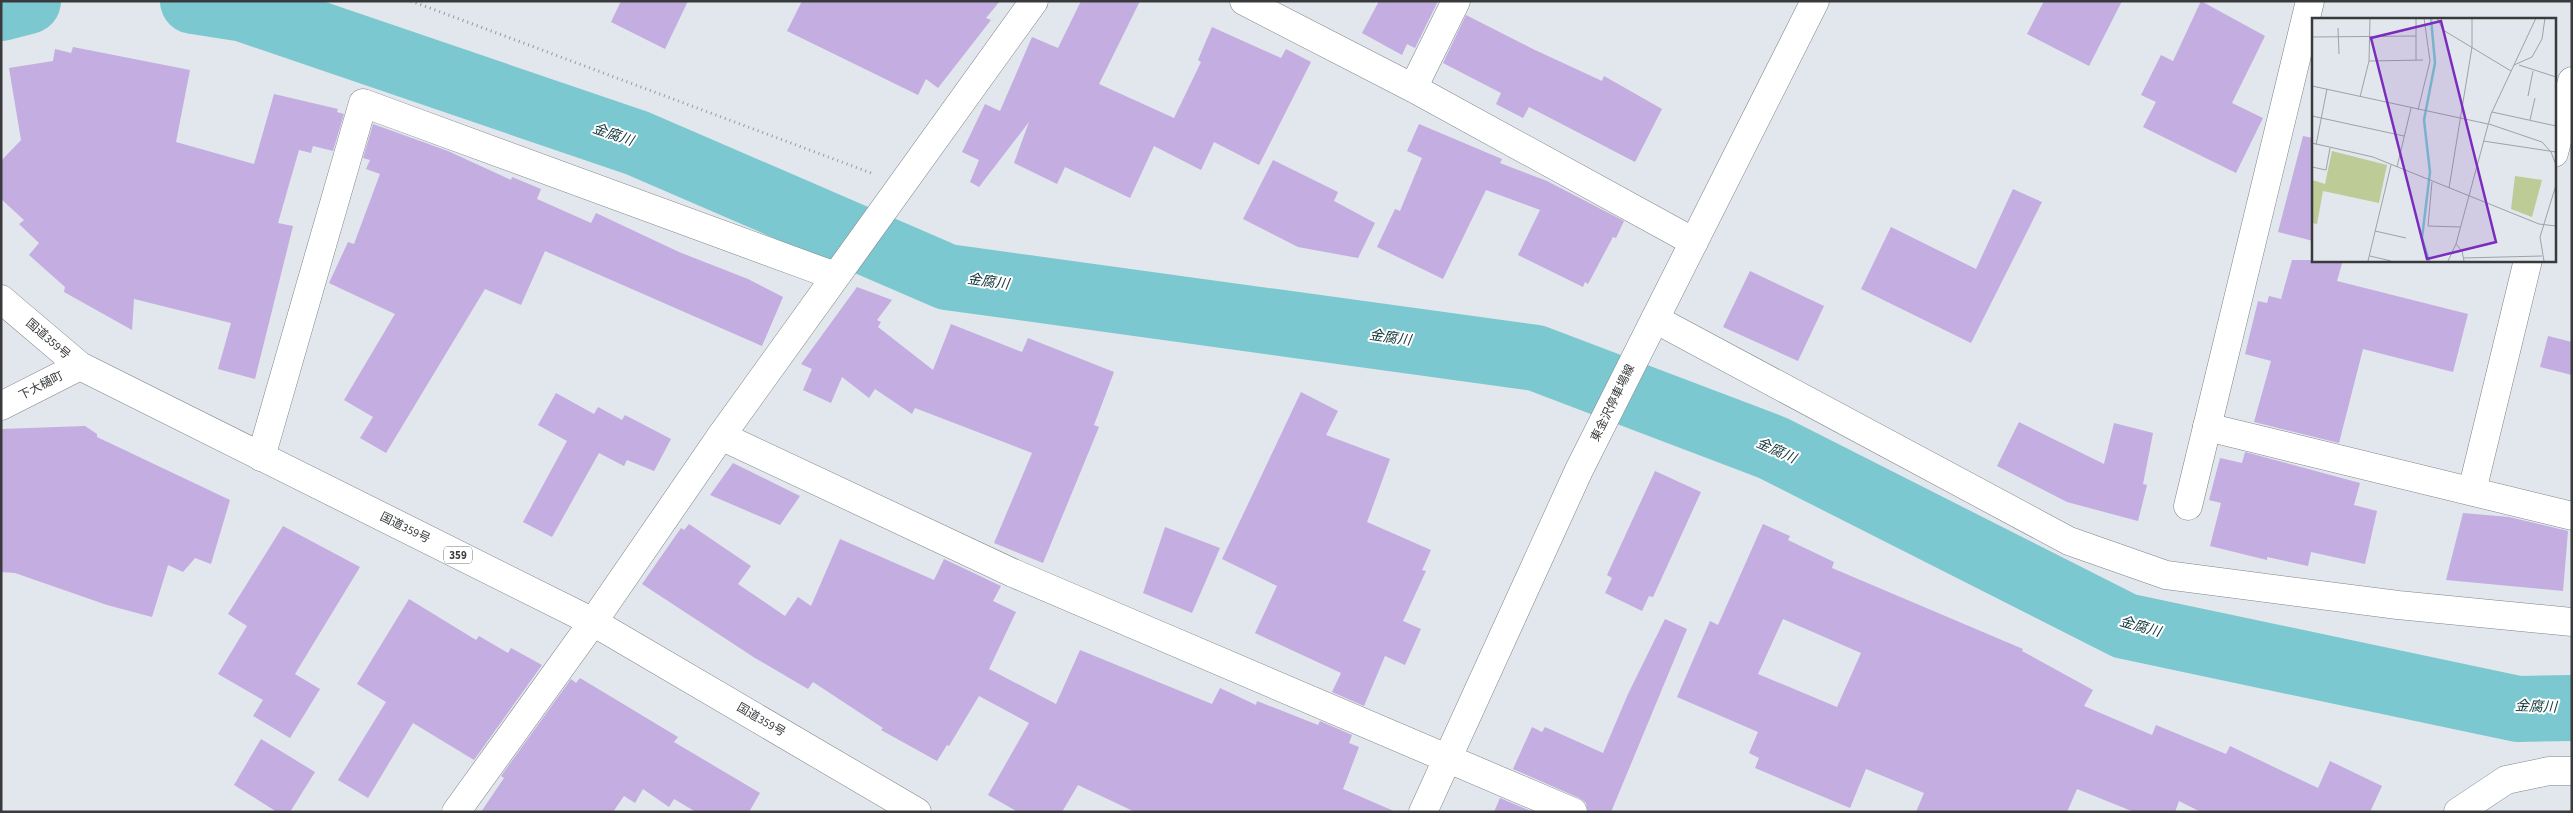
<svg xmlns="http://www.w3.org/2000/svg" width="2573" height="813" viewBox="0 0 2573 813" font-family="'Source Sans 3','Noto Sans JP',sans-serif">
<rect width="100%" height="100%" fill="#e1e7ec"/>
<g fill="none" stroke-linecap="round" stroke-linejoin="round">
<!-- river -->
<g stroke="#7bc8d0" stroke-width="66">
<polyline points="193,1 244,9 637,143 947,277 1536,358 1773,448 2125,626 2518,709 2572,708"/>
<polyline points="1,8 28,1"/>
</g>
</g>
<!-- building -->
<g fill="#c3ade1" fill-rule="evenodd">
<polygon points="621,1 688,1 665,49 611,22"/>
<polygon points="802,1 1000,1 986,18 991,20 938,88 926,79 918,95 787,31"/>
<polygon points="1081,1 1140,1 1099,84 1174,118 1201,62 1198,60 1212,27 1281,58 1286,49 1311,62 1259,165 1214,142 1201,170 1154,146 1130,198 1065,167 1057,184 1014,163 1029,122 979,187 970,182 979,160 962,152 985,104 1000,111 1032,37 1058,48"/>
<polygon points="1379,1 1438,1 1415,48 1407,44 1402,55 1362,33"/>
<polygon points="2044,1 2122,1 2089,66 2027,34"/>
<polygon points="2201,1 2265,36 2232,103 2263,118 2236,173 2143,127 2156,102 2141,95 2161,55 2173,61"/>
<polygon points="1466,15 1535,50 1602,81 1604,76 1662,109 1635,162 1529,107 1523,118 1496,104 1501,93 1443,63"/>
<polygon points="73,47 190,70 176,142 254,164 274,94 338,109 337,112 344,114 333,151 313,146 311,153 299,150 278,223 293,226 255,379 218,369 231,323 134,299 132,330 64,292 65,287 29,255 39,243 19,224 24,220 1,199 1,161 21,140 9,68 53,61 55,49 71,53"/>
<polygon points="373,124 448,151 511,180 512,177 541,189 537,199 591,223 596,213 679,252 748,279 783,297 762,346 545,251 521,305 485,289 386,453 360,438 373,417 344,400 395,314 329,283 348,242 354,244 380,174 366,169 370,160 363,158"/>
<polygon points="1419,124 1502,159 1500,163 1547,181 1624,221 1616,238 1613,237 1588,284 1585,282 1583,287 1518,255 1540,210 1486,190 1443,279 1377,247 1395,209 1400,211 1422,158 1407,151"/>
<polygon points="2303,136 2313,138 2313,241 2278,232"/>
<polygon points="1273,160 1338,192 1334,201 1375,223 1358,258 1298,247 1243,219"/>
<polygon points="2013,189 2042,202 1971,343 1861,289 1891,227 1976,269"/>
<polygon points="2292,260 2343,260 2337,281 2468,314 2453,372 2363,349 2339,443 2254,422 2271,361 2245,354 2258,301 2267,303 2269,296 2281,299"/>
<polygon points="1750,271 1824,306 1798,361 1723,327"/>
<polygon points="857,287 892,300 877,320 881,322 878,327 933,370 951,324 1022,352 1028,338 1114,372 1094,425 1099,427 1043,563 994,543 1032,453 915,408 912,414 875,389 869,398 842,377 831,403 803,390 812,369 801,364"/>
<polygon points="2548,336 2572,342 2572,375 2540,367"/>
<polygon points="1301,392 1338,411 1326,435 1390,459 1367,522 1431,550 1422,570 1426,571 1403,621 1421,629 1405,665 1385,656 1364,706 1332,692 1341,673 1255,633 1277,586 1222,559"/>
<polygon points="556,393 594,414 598,407 622,420 625,415 671,439 654,471 627,460 624,466 599,453 552,537 523,522 567,441 538,425"/>
<polygon points="2019,422 2104,464 2114,423 2153,433 2143,484 2147,485 2138,521 2067,502 1997,466"/>
<polygon points="85,426 97,434 97,437 230,500 211,564 195,558 183,572 168,565 152,617 107,605 15,573 1,572 1,429"/>
<polygon points="2245,452 2360,483 2354,505 2377,511 2365,564 2311,552 2308,566 2267,557 2267,560 2210,546 2221,503 2209,500 2220,458 2242,463"/>
<polygon points="733,463 800,496 780,525 710,495"/>
<polygon points="1655,471 1701,492 1653,597 1649,596 1642,611 1605,593 1612,578 1607,575"/>
<polygon points="2463,513 2509,517 2568,531 2563,591 2446,580"/>
<polygon points="689,524 751,566 738,584 785,616 798,597 811,606 840,539 934,580 944,559 1001,586 993,601 1016,612 989,669 1056,704 1080,650 1212,704 1220,688 1256,705 1257,701 1318,725 1320,721 1352,735 1349,743 1359,747 1343,789 1396,812 1135,812 1078,785 1062,812 1018,812 988,795 1029,723 979,696 949,746 947,745 937,761 881,730 883,728 813,682 808,689 755,658 642,584 681,528 684,530"/>
<path d="M1763 524 1790 536 1788 540 1834 562 1832 568 2023 649 2022 651 2093 690 2084 706 2152 735 2156 725 2226 754 2230 746 2318 788 2330 761 2382 786 2370 812H2201L2179 801 2175 812H2134L2077 789 2067 812H1916L1924 793 1866 769 1850 808 1755 768 1759 758 1749 753 1758 732 1677 697 1710 621 1718 625ZM1783 619 1861 653 1837 707 1758 674Z"/>
<polygon points="283,526 360,567 295,674 320,689 290,738 253,716 263,700 218,674 247,626 228,614"/>
<polygon points="1165,527 1220,548 1192,613 1143,593"/>
<polygon points="409,599 476,640 479,636 508,653 511,648 542,665 474,760 413,723 368,798 338,780 386,702 357,684"/>
<polygon points="1665,619 1687,629 1611,812 1588,812 1586,803 1579,798 1513,769 1532,727 1542,732 1545,727 1603,753 1628,694"/>
<polygon points="580,678 678,737 674,742 760,793 749,812 696,812 674,799 669,807 643,789 635,803 624,796 613,812 481,812 504,778 501,776 571,679 576,683"/>
<polygon points="261,739 315,772 290,812 277,812 234,785"/>
<polygon points="1500,798 1533,812 1494,812"/>
</g>
<g fill="none" stroke-linecap="round" stroke-linejoin="round">
<defs>
<g id="minor">
<polyline points="1244,1 1413,88 1694,242"/>
<polyline points="1413,88 1456,1"/>
<polyline points="2554,153 2572,81"/>
<polyline points="1655,319 2069,541 2166,575 2398,605 2572,622"/>
<polyline points="1,406 80,366"/>
<polyline points="2207,427 2572,516"/>
<polyline points="721,436 1013,573 1573,812"/>
<polyline points="261,457 363,103 835,276"/>
<polyline points="2472,491 2528,260"/>
<polyline points="2188,506 2310,1"/>
<polyline points="456,812 593,622 721,436 1034,1"/>
<polyline points="2458,812 2506,780 2549,771 2572,771"/>
</g>
<polyline id="major" points="1423,812 1579,470 1815,1"/>
<polyline id="highway" points="1,299 80,366 593,622 917,812"/>
</defs>
<!-- minor casing -->
<use href="#minor" stroke="#7f8489" stroke-width="29"/>
<!-- major casing -->
<use href="#major" stroke="#7f8489" stroke-width="29"/>
<!-- highway casing -->
<use href="#highway" stroke="#7f8489" stroke-width="29"/>
<!-- path -->
<polyline stroke="#94989c" stroke-width="3" stroke-dasharray="1 4" stroke-linecap="butt" points="411,1 871,173"/>
<!-- minor -->
<use href="#minor" stroke="#fff" stroke-width="28"/>
<!-- major -->
<use href="#major" stroke="#fff" stroke-width="28"/>
<!-- highway -->
<use href="#highway" stroke="#fff" stroke-width="28"/>
</g>
<g text-anchor="middle" dominant-baseline="central" stroke-width="4" stroke-linejoin="round" paint-order="stroke">
<!-- shield labels -->
<rect fill="#fff" stroke="#747576" stroke-width="1" x="444" y="546.5" width="28" height="17" rx="4"/>
<g font-size="11" font-weight="bold" fill="#383a3c">
<text x="458" y="555">359</text>
</g>
<!-- street labels -->
<g font-size="12" fill="#383a3c" stroke="#fff">
<text transform="translate(48 339) rotate(41)">国道359号</text>
<text transform="translate(41 386) rotate(-27)">下大樋町</text>
<text transform="translate(1613 403) rotate(-64)">東金沢停車場線</text>
<text transform="translate(405 528) rotate(26)">国道359号</text>
<text transform="translate(761 720) rotate(30)">国道359号</text>
</g>
<!-- water labels -->
<g font-size="14" font-style="italic" fill="#10363a" stroke="#fff">
<text transform="translate(613 135) rotate(19)">金腐川</text>
<text transform="translate(988 282) rotate(8)">金腐川</text>
<text transform="translate(1390 338) rotate(8)">金腐川</text>
<text transform="translate(1776 451) rotate(24)">金腐川</text>
<text transform="translate(2140 627) rotate(16)">金腐川</text>
<text transform="translate(2536 707) rotate(2)">金腐川</text>
</g>
</g>
<!-- overview -->
<g transform="translate(2312 18)">
<rect width="244" height="244" fill="#e1e7ec"/>
<path d="M20 133 75 147 67 185 11 173 5 206 0 205V162L13 166ZM203 158 230 162 220 199 199 191Z" fill="#bdcb97"/>
<path fill="none" stroke="#7bc8d0" stroke-width="2.5" d="M117 243 110 220 118 154 112 102 123 45 119 0"/>
<path fill="none" stroke="#9da2a6" stroke-width="1" d="M104 0V42M125 0 131 12 199 53M26 10 27 36M0 19 104 18M57 43 111 42M202 47 220 39 230 21 233 0M207 47 244 59M0 68 176 106M216 78 221 53M48 79 57 43 58 0M106 92 118 43 112 0M180 94 244 108M0 98 92 118M218 102 223 80M177 106 230 124 239 134 244 147M171 123 244 134M0 125 61 139 227 206 244 208M4 127 15 71M0 149 14 152 18 130M85 149 99 90M120 164 116 208 148 209M137 170 160 29V0M63 213 94 220M144 226 150 233 152 243M58 238 79 243M151 240 230 238M56 243 79 147M136 243 144 226 179 96 224 0M232 243 228 219 244 167"/>
<path fill="#7b2cbf" fill-opacity="0.15" stroke="#7b2cbf" stroke-width="2.5" d="M129 3 184 224 115 241 59 20Z"/>
<rect width="244" height="244" fill="none" stroke="#383a3c" stroke-width="2.5"/>
</g>
<!-- border -->
<rect width="2573" height="813" fill="none" stroke="#383a3c" stroke-width="5"/>
</svg>
